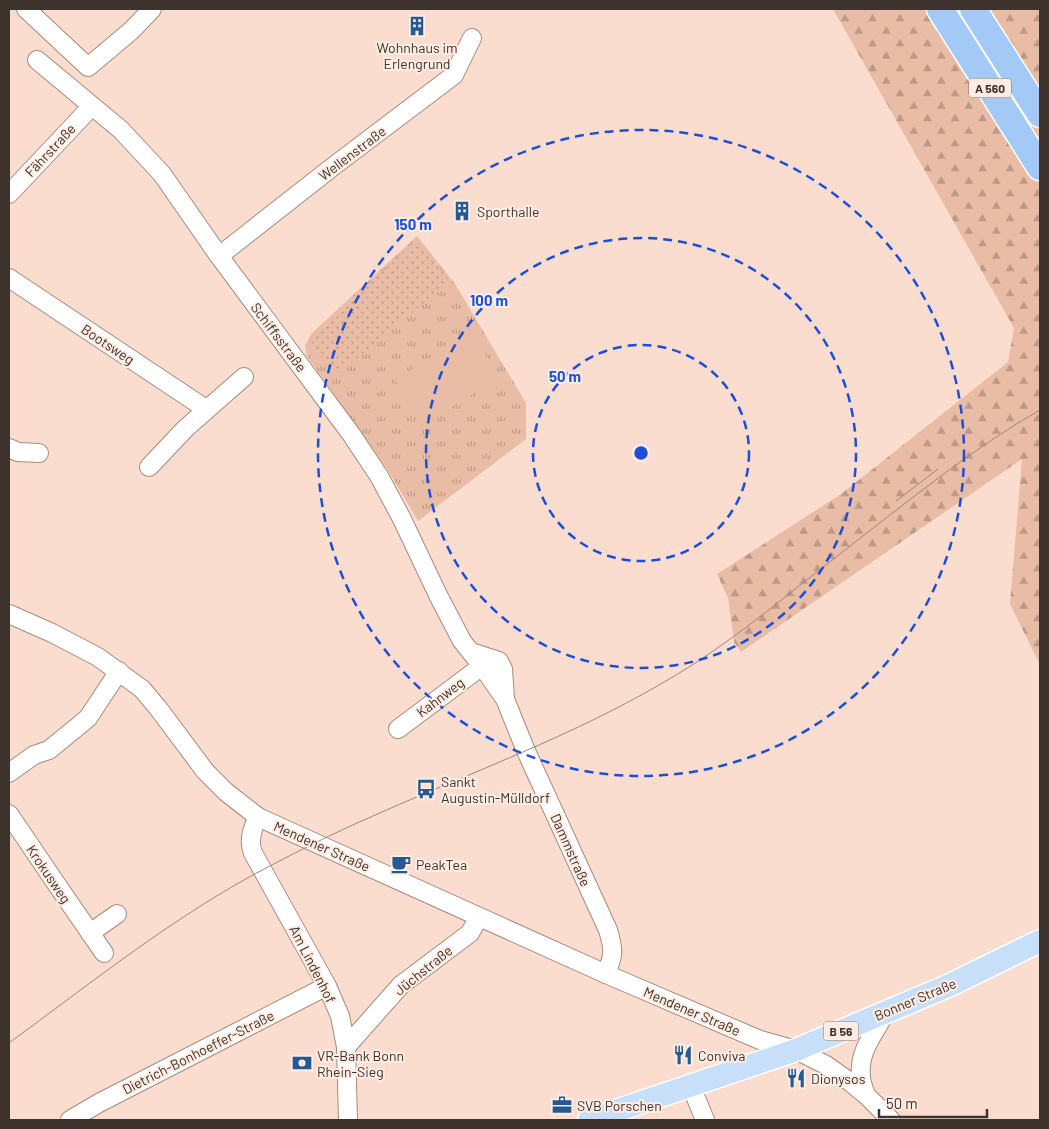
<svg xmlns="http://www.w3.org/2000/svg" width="1049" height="1129" viewBox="0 0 1049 1129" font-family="Barlow,sans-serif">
<defs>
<pattern id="grass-tufts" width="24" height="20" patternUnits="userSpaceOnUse" patternTransform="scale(1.25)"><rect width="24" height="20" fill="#e9bca6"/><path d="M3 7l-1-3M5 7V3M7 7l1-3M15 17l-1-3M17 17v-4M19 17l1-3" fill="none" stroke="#be9987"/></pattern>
<pattern id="forest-firs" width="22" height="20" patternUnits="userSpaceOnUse" patternTransform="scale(1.25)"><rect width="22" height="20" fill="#e9bca6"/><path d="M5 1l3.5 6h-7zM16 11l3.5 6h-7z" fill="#be9987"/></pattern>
<pattern id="park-dots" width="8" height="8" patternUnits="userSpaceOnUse" patternTransform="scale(1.25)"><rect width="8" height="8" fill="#e9bca6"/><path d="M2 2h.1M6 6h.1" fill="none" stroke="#be9987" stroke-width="1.8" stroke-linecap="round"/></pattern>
</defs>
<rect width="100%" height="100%" fill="#faddcf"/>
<!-- grass -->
<polygon fill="url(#grass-tufts)" points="417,236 455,284 526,403 526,439 418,521 389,472 307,356 305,346 311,334"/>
<!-- forest -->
<polygon fill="url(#forest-firs)" points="833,9 1040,9 1040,665 1010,604 1022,459 741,652 734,642 728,598 717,574 841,494 1008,362 1014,328"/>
<!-- park -->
<polygon fill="url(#park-dots)" points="417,240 450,281 337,375 310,341 314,334"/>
<!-- garden -->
<polygon fill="#e9bca6" points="471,332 499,378 423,425 395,380"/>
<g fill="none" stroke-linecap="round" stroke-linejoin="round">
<defs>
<g id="minor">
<polyline points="26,9 88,67 132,30 152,9"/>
<path d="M37 60 121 130 162 174 219 256 351 434 379 476 402 519 438 595 462 641 482 666 505 699 526 751 608 930C614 950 614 955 606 974"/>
<polyline points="9,194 92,106"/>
<polyline points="219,256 335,165 454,75 472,38"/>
<polyline points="9,278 206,409"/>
<polyline points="9,448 18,452 39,453"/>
<polyline points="149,467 186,428 244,377"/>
<polyline points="9,614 52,633 98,657 142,689 158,708 205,771 226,792 258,817 606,974 760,1040 796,1050 826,1065 850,1082 866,1095 891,1120"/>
<polyline points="471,652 499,661 503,669 505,698"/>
<polyline points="398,729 482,666"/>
<polyline points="9,773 34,755 49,750 88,718 119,671"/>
<polyline points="9,814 53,879 104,953"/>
<path d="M258 817C252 829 248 841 253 853L327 986 340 1016 346 1047 348 1120"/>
<polyline points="90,933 117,914"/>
<polyline points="346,1047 401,985 470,933 479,917"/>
<polyline points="691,1086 705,1120"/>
<path d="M866 1095C864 1089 861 1083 861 1076 858 1052 875 1032 886 1012"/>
<polyline points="70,1120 99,1103 327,986"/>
</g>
<polyline id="major" points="589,1120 796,1050 948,986 1040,941"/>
<g id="highway">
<polyline points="940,9 1040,167"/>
<polyline points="973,9 1040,114"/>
</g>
</defs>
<!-- minor casing -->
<use href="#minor" stroke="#a68b7e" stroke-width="20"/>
<!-- major casing -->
<use href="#major" stroke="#fff" stroke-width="25"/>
<!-- highway casing -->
<use href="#highway" stroke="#fff" stroke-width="29"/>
<!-- minor -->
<use href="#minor" stroke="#fff" stroke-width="18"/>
<!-- major -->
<use href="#major" stroke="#c8dffa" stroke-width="22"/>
<!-- highway -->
<use href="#highway" stroke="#a3c9f6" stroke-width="26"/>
<!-- tram -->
<g stroke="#9b877d" stroke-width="1">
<polyline points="896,501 938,469"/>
<path d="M9 1043C91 983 176 915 266 868 304 848 342 829 382 812 475 771 571 736 659 685 709 657 754 622 799 586 849 547 898 508 949 470 978 449 1008 428 1040 410"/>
</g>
</g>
<!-- distance rings -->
<g fill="none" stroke="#1d4ed8" stroke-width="2.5" stroke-dasharray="9 6">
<circle cx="641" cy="453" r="108"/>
<circle cx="641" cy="453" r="215"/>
<circle cx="641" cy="453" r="323"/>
</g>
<!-- icons -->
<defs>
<symbol id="building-bare" viewBox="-9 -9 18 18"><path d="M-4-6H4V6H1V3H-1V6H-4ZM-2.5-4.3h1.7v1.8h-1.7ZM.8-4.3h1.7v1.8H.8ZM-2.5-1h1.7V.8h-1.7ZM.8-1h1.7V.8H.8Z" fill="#245992" stroke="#ffede4" stroke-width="2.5" paint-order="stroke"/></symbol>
<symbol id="bus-bare" viewBox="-9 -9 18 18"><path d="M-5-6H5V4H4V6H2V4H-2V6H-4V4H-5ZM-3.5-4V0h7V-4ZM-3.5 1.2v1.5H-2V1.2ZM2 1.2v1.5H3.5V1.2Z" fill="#245992" stroke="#ffede4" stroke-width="2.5" paint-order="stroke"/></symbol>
<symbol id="cafe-bare" viewBox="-9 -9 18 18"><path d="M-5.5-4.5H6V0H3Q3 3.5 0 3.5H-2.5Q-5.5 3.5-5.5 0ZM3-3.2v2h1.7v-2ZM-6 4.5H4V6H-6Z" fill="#245992" stroke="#ffede4" stroke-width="2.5" paint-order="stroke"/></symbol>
<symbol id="restaurant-bare" viewBox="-9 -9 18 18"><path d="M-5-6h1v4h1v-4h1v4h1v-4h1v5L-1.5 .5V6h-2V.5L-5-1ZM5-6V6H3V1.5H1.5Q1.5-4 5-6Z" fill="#245992" stroke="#ffede4" stroke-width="2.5" paint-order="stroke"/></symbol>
<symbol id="bank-bare" viewBox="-9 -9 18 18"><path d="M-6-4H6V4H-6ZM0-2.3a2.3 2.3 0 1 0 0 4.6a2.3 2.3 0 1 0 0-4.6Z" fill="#245992" stroke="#ffede4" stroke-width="2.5" paint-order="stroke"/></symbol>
<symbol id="office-bare" viewBox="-9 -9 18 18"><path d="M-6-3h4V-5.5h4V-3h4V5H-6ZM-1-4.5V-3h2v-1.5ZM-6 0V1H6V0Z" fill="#245992" stroke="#ffede4" stroke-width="2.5" paint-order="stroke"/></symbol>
</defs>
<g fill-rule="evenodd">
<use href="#building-bare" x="403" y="12" width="28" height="28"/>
<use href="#building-bare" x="448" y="197" width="28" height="28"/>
<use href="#bus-bare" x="412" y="775" width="28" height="28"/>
<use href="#cafe-bare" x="387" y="850" width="28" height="28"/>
<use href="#restaurant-bare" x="669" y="1041" width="28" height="28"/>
<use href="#bank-bare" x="288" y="1049" width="28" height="28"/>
<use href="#restaurant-bare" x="782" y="1064" width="28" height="28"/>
<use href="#office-bare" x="548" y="1091" width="28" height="28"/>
</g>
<g text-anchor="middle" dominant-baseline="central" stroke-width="4" stroke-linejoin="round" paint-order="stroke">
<!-- shield labels -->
<g fill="#ffede4" stroke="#776a63" stroke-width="1">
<rect x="969" y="78.5" width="42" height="19" rx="4"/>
<rect x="823.5" y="1021.5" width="35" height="19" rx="4"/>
</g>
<g font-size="12" font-weight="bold" fill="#3d322c">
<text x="990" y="88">A 560</text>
<text x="841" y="1031">B 56</text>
</g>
<!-- poi labels -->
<g font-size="14" fill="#3d322c" stroke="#ffede4" text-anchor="start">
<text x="417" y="47" text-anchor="middle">Wohnhaus im<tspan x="417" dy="16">Erlengrund</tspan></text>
<text x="477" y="211">Sporthalle</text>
<text x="441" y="781">Sankt<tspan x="441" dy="16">Augustin-Mülldorf</tspan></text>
<text x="416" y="864">PeakTea</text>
<text x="317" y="1055">VR-Bank Bonn<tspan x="317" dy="16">Rhein-Sieg</tspan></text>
<text x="698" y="1055">Conviva</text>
<text x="811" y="1078">Dionysos</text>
<text x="577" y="1105">SVB Porschen</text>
</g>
<!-- street labels -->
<g font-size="14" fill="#3d322c" stroke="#ffede4">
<text transform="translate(50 150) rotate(-47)">Fährstraße</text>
<text transform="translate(352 153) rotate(-37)">Wellenstraße</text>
<text transform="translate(279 337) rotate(53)">Schiffsstraße</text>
<text transform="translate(108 344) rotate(34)">Bootsweg</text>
<text transform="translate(440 697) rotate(-37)">Kahnweg</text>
<text transform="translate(322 846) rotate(24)">Mendener Straße</text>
<text transform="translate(571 850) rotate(66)">Dammstraße</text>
<text transform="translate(49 874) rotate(56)">Krokusweg</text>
<text transform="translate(313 964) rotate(63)">Am Lindenhof</text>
<text transform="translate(423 970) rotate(-39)">Jüchstraße</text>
<text transform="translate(915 999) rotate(-23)">Bonner Straße</text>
<text transform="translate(692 1011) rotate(23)">Mendener Straße</text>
<text transform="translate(198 1052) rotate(-27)">Dietrich-Bonhoeffer-Straße</text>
</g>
</g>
<circle cx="641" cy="453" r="8" fill="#1d4ed8" stroke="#ffede4" stroke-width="2.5"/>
<g font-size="15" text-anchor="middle" font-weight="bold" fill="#1d4ed8" stroke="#ffede4" stroke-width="4" stroke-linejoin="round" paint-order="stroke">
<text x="413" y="230">150 m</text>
<text x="489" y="306">100 m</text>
<text x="565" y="382">50 m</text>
</g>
<!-- border -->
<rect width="1049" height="1129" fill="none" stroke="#3d322c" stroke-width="20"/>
<!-- scale -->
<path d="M879 1109v8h108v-8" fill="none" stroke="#3d322c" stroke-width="2.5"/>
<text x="886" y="1109" font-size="15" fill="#3d322c" stroke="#ffede4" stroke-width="4" paint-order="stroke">50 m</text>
</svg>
